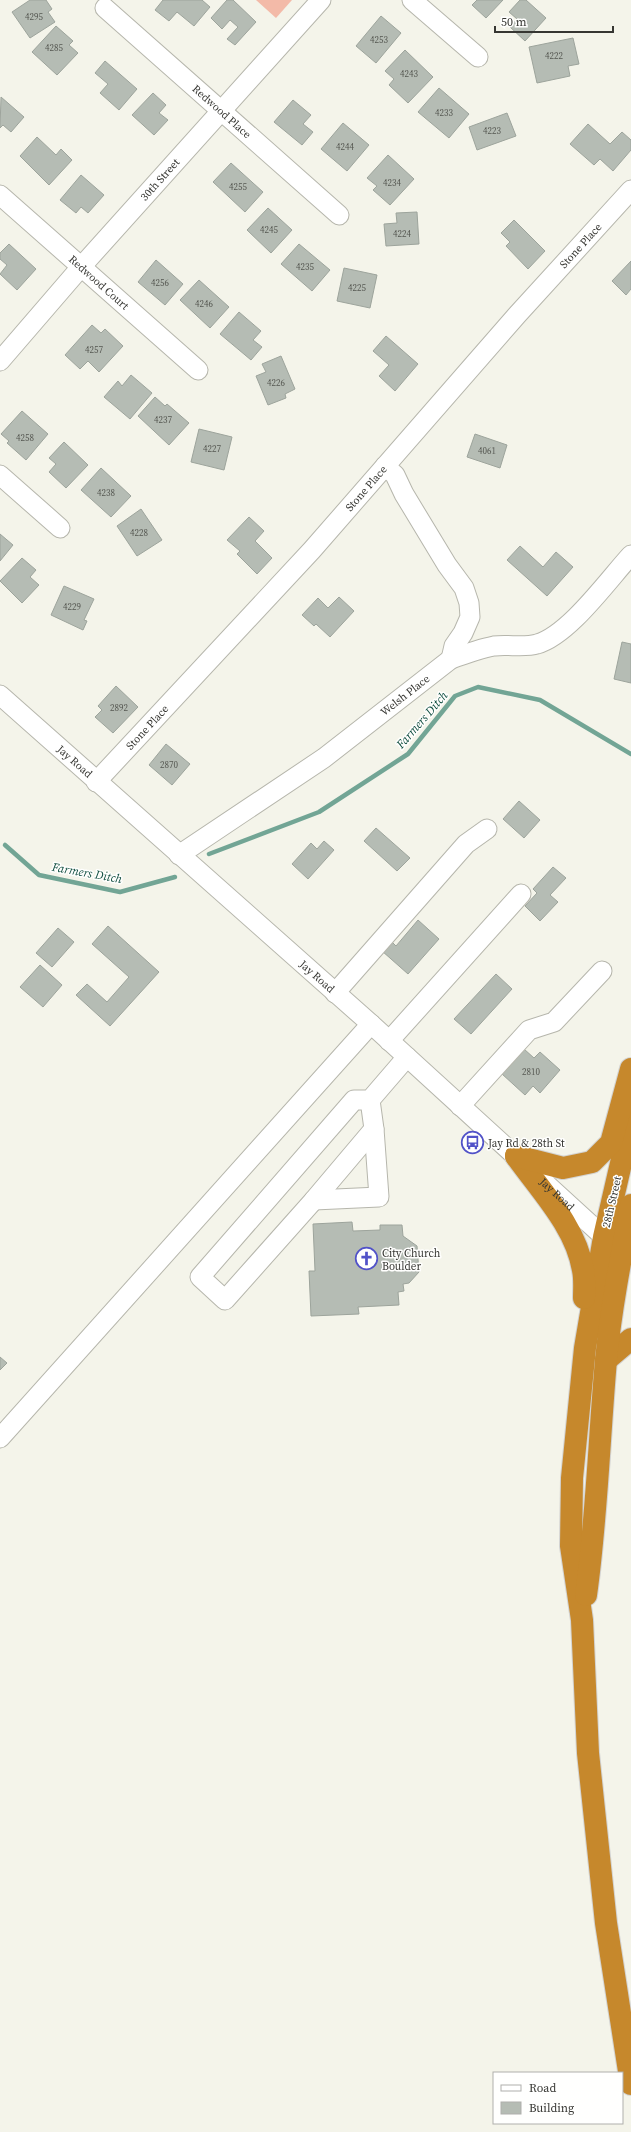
<svg xmlns="http://www.w3.org/2000/svg" width="631" height="2132" viewBox="0 0 631 2132" font-family="'Source Serif 4',serif">
<rect width="100%" height="100%" fill="#f4f4ea"/>
<!-- green -->
<polygon fill="#f3baa8" points="256,0 292,0 276,18"/>
<g fill="none" stroke-linecap="round" stroke-linejoin="round">
<!-- stream -->
<g stroke="#72a595" stroke-width="4.5">
<polyline points="5,845 39,875 120,892 175,877"/>
<polyline points="209,854 319,812 408,754 455,696 478,687 540,700 631,754"/>
</g>
</g>
<!-- building -->
<g fill="#b5bcb4" stroke="#9da49c">
<polygon points="30,0 46,0 52,9 48,12 55,22 30,38 12,12"/>
<polygon points="163,0 202,0 210,7 194,26 177,12 169,21 155,10"/>
<polygon points="227,0 233,0 256,22 235,45 227,39 238,27 230,20 222,29 211,18"/>
<polygon points="477,0 503,0 486,18 472,5"/>
<polygon points="520,0 526,0 546,18 525,41 510,27 517,19 509,12"/>
<polygon points="381,16 401,33 376,63 356,46"/>
<polygon points="56,26 73,41 69,45 78,53 57,75 32,52"/>
<polygon points="573,38 579,64 568,66 570,76 537,83 529,47"/>
<polygon points="405,50 433,77 408,103 389,85 394,79 385,71"/>
<polygon points="105,61 137,89 119,110 100,93 108,84 95,73"/>
<polygon points="439,88 469,114 449,138 418,112"/>
<polygon points="153,93 166,105 159,113 168,120 154,135 132,115"/>
<polygon points="1,97 24,117 11,132 3,125 0,128"/>
<polygon points="293,100 311,115 303,124 313,132 302,145 274,122"/>
<polygon points="507,113 516,136 477,150 469,127"/>
<polygon points="343,123 369,145 347,171 321,149"/>
<polygon points="588,124 610,144 622,132 631,140 631,150 613,171 600,159 594,165 570,144"/>
<polygon points="37,137 56,155 61,149 72,160 49,185 20,156"/>
<polygon points="388,155 414,179 390,205 373,190 377,186 367,178"/>
<polygon points="231,163 263,192 245,212 213,182"/>
<polygon points="81,175 104,195 88,213 81,207 76,213 60,200"/>
<polygon points="268,208 292,230 271,253 247,230"/>
<polygon points="417,212 419,244 386,246 384,224 397,223 396,213"/>
<polygon points="514,220 545,251 528,269 506,246 510,242 501,233"/>
<polygon points="9,244 36,269 17,290 0,274 7,265 0,259 0,253"/>
<polygon points="299,244 330,270 312,291 281,264"/>
<polygon points="156,260 183,284 165,305 138,282"/>
<polygon points="631,261 631,289 626,295 612,281"/>
<polygon points="344,268 377,275 370,308 337,301"/>
<polygon points="199,280 229,307 210,328 180,300"/>
<polygon points="239,312 261,331 253,340 262,347 251,360 220,334"/>
<polygon points="92,325 101,333 105,329 123,346 99,372 88,361 80,369 65,355"/>
<polygon points="386,336 418,364 395,391 379,376 389,365 373,351"/>
<polygon points="281,356 295,389 285,394 286,398 268,405 256,376 266,372 262,364"/>
<polygon points="131,375 152,393 130,419 104,397 118,381 122,386"/>
<polygon points="155,397 165,406 167,404 189,423 169,445 138,416"/>
<polygon points="22,411 48,434 26,460 7,443 9,441 1,434"/>
<polygon points="199,429 232,437 224,470 191,462"/>
<polygon points="475,434 507,445 500,468 467,457"/>
<polygon points="64,442 88,465 66,488 49,472 56,464 49,458"/>
<polygon points="101,468 131,496 111,517 81,490"/>
<polygon points="141,509 162,540 137,556 117,526"/>
<polygon points="249,517 264,531 255,541 272,558 257,574 237,554 240,551 227,540"/>
<polygon points="0,534 13,545 0,561"/>
<polygon points="520,546 543,567 556,552 573,567 547,596 507,560"/>
<polygon points="22,558 36,570 30,577 39,585 22,603 0,581"/>
<polygon points="64,586 94,599 84,620 87,621 83,630 51,615"/>
<polygon points="339,597 354,611 330,637 316,624 314,626 302,615 318,598 328,608"/>
<polygon points="622,642 631,644 631,683 614,679"/>
<polygon points="116,686 138,707 113,733 95,717 102,710 98,706"/>
<polygon points="166,744 190,764 172,785 149,765"/>
<polygon points="519,801 540,820 524,838 503,819"/>
<polygon points="376,828 410,858 397,871 364,841"/>
<polygon points="324,841 334,850 308,879 292,864 311,843 317,849"/>
<polygon points="553,867 566,878 550,895 558,902 540,921 525,906 537,893 533,889"/>
<polygon points="418,920 439,939 408,974 382,951 391,941 396,946"/>
<polygon points="108,926 159,972 110,1026 76,995 87,984 107,1002 129,977 92,944"/>
<polygon points="58,928 74,942 52,967 36,953"/>
<polygon points="40,965 62,985 43,1007 20,987"/>
<polygon points="496,974 512,989 471,1034 454,1019"/>
<polygon points="524,1049 534,1058 540,1052 560,1070 540,1093 533,1086 525,1095 502,1074"/>
<polygon points="352,1222 353,1231 380,1230 380,1225 402,1225 403,1236 417,1246 419,1272 409,1283 403,1284 404,1291 398,1292 399,1305 358,1307 359,1314 311,1316 309,1271 315,1271 313,1224"/>
<polygon points="0,1357 7,1363 0,1370"/>
</g>
<g fill="none" stroke-linecap="round" stroke-linejoin="round">
<defs>
<g id="minor">
<polyline points="412,0 478,57"/>
<path id="s1" d="M105 8 339 215"/>
<path id="s2" d="M0 195 198 370"/>
<path id="s3" d="M0 361 81 267 321 0"/>
<polyline points="385,466 395,475 404,494 447,565 464,588 469,603 470,617 463,633 454,646 451,659"/>
<polyline points="0,475 60,528"/>
<path id="s4" d="M0 695 371 1024 614 1246"/>
<path id="s5" d="M96 782 312 550 517 315 631 190"/>
<path id="s6" d="M179 855 324 758 451 659C465 654 479 649 494 646 508 644 524 648 537 644 569 635 608 580 631 555"/>
<polyline points="335,993 466,844 487,829"/>
<polyline points="389,1041 521,894"/>
<polyline points="370,1100 354,1100 200,1277 225,1300 314,1200 374,1129 370,1100 407,1057"/>
<polyline points="460,1106 529,1030 554,1022 602,971"/>
<polyline points="314,1200 379,1197 374,1129"/>
<polyline points="0,1438 371,1024"/>
</g>
<g id="highway">
<polyline points="631,1120 604,1237 585,1348 572,1478 571,1546 582,1620 588,1753 606,1923 631,2084"/>
<path d="M516 1156C541 1191 576 1227 583 1270 585 1279 584 1289 584 1298"/>
<polyline points="516,1156 563,1168 592,1162 611,1143 631,1069"/>
<polyline points="606,1360 631,1339"/>
<path d="M586 1595C597 1517 599 1439 606 1360 611 1308 621 1257 631 1205"/>
</g>
</defs>
<!-- minor casing -->
<use href="#minor" stroke="#b6b6ac" stroke-width="21"/>
<!-- highway casing -->
<use href="#highway" stroke="#d3d3d2" stroke-width="24"/>
<!-- minor -->
<use href="#minor" stroke="#fff" stroke-width="19"/>
<!-- highway -->
<use href="#highway" stroke="#c6882c" stroke-width="22"/>
</g>
<!-- icons -->
<defs>
<symbol id="bus-ring" viewBox="-11 -11 22 22"><circle r="9.5" fill="#fffffe" stroke="#5152c8" stroke-width="1.5"/><path d="M-5-6H5V4H4V6H2V4H-2V6H-4V4H-5ZM-3.5-4V0h7V-4ZM-3.5 1.2v1.5H-2V1.2ZM2 1.2v1.5H3.5V1.2Z" fill="#5152c8"/></symbol>
<symbol id="church-ring" viewBox="-11 -11 22 22"><circle r="9.5" fill="#fffffe" stroke="#5152c8" stroke-width="1.5"/><path d="M-1.2-6h2.4v3.5h3.3v2.4h-3.3V6h-2.4V-.1h-3.3v-2.4h3.3Z" fill="#5152c8"/></symbol>
</defs>
<g fill-rule="evenodd">
<use href="#bus-ring" x="460" y="1130" width="25" height="25"/>
<use href="#church-ring" x="354" y="1246" width="25" height="25"/>
</g>
<g text-anchor="middle" dominant-baseline="central" stroke-width="3" stroke-linejoin="round" paint-order="stroke">
<!-- number labels -->
<g font-size="9" fill="#565852">
<text x="34" y="17">4295</text>
<text x="379" y="40">4253</text>
<text x="54" y="48">4285</text>
<text x="554" y="56">4222</text>
<text x="409" y="74">4243</text>
<text x="444" y="113">4233</text>
<text x="492" y="131">4223</text>
<text x="345" y="147">4244</text>
<text x="392" y="183">4234</text>
<text x="238" y="187">4255</text>
<text x="269" y="230">4245</text>
<text x="402" y="234">4224</text>
<text x="305" y="267">4235</text>
<text x="160" y="283">4256</text>
<text x="357" y="288">4225</text>
<text x="204" y="304">4246</text>
<text x="94" y="350">4257</text>
<text x="276" y="383">4226</text>
<text x="163" y="420">4237</text>
<text x="25" y="438">4258</text>
<text x="212" y="449">4227</text>
<text x="487" y="451">4061</text>
<text x="106" y="493">4238</text>
<text x="139" y="533">4228</text>
<text x="72" y="607">4229</text>
<text x="119" y="708">2892</text>
<text x="169" y="765">2870</text>
<text x="531" y="1072">2810</text>
</g>
<!-- street labels -->
<g font-size="11" fill="#363632" stroke="#fffffe">
<text stroke="none"><textPath href="#s1" startOffset="156">Redwood Place</textPath></text>
<text stroke="none"><textPath href="#s3" startOffset="242">30th Street</textPath></text>
<text stroke="none"><textPath href="#s5" startOffset="723">Stone Place</textPath></text>
<text stroke="none"><textPath href="#s2" startOffset="132">Redwood Court</textPath></text>
<text stroke="none"><textPath href="#s5" startOffset="399">Stone Place</textPath></text>
<text stroke="none"><textPath href="#s6" startOffset="277">Welsh Place</textPath></text>
<text stroke="none"><textPath href="#s5" startOffset="75">Stone Place</textPath></text>
<text stroke="none"><textPath href="#s4" startOffset="100">Jay Road</textPath></text>
<text stroke="none"><textPath href="#s4" startOffset="424">Jay Road</textPath></text>
<text stroke="none"><textPath href="#s4" startOffset="748">Jay Road</textPath></text>
<text transform="translate(612 1202) rotate(-77)">28th Street</text>
</g>
<!-- poi labels -->
<g font-size="11" fill="#363632" stroke="#fffffe" text-anchor="start">
<text x="488" y="1143">Jay Rd &amp; 28th St</text>
<text x="382" y="1253">City Church<tspan x="382" dy="13">Boulder</tspan></text>
</g>
<!-- water labels -->
<g font-size="12" font-style="italic" fill="#135042" stroke="#fffffe">
<text transform="translate(422 720) rotate(-49)">Farmers Ditch</text>
<text transform="translate(87 873) rotate(10)">Farmers Ditch</text>
</g>
</g>
<!-- legend -->
<rect x="493" y="2072" width="130" height="52" fill="#fffffe" stroke="#afafac"/>
<rect x="501" y="2085" width="20" height="6" fill="#ffffff" stroke="#afafac"/>
<text x="529" y="2092" font-size="12" fill="#363632">Road</text>
<rect x="501" y="2102" width="20" height="12" fill="#b5bcb4" stroke="#afafac"/>
<text x="529" y="2112" font-size="12" fill="#363632">Building</text>
<!-- scale -->
<path d="M495 26v6h118v-6" fill="none" stroke="#363632" stroke-width="2"/>
<text x="501" y="26" font-size="12" fill="#363632" stroke="#fffffe" stroke-width="3" paint-order="stroke">50 m</text>
</svg>
